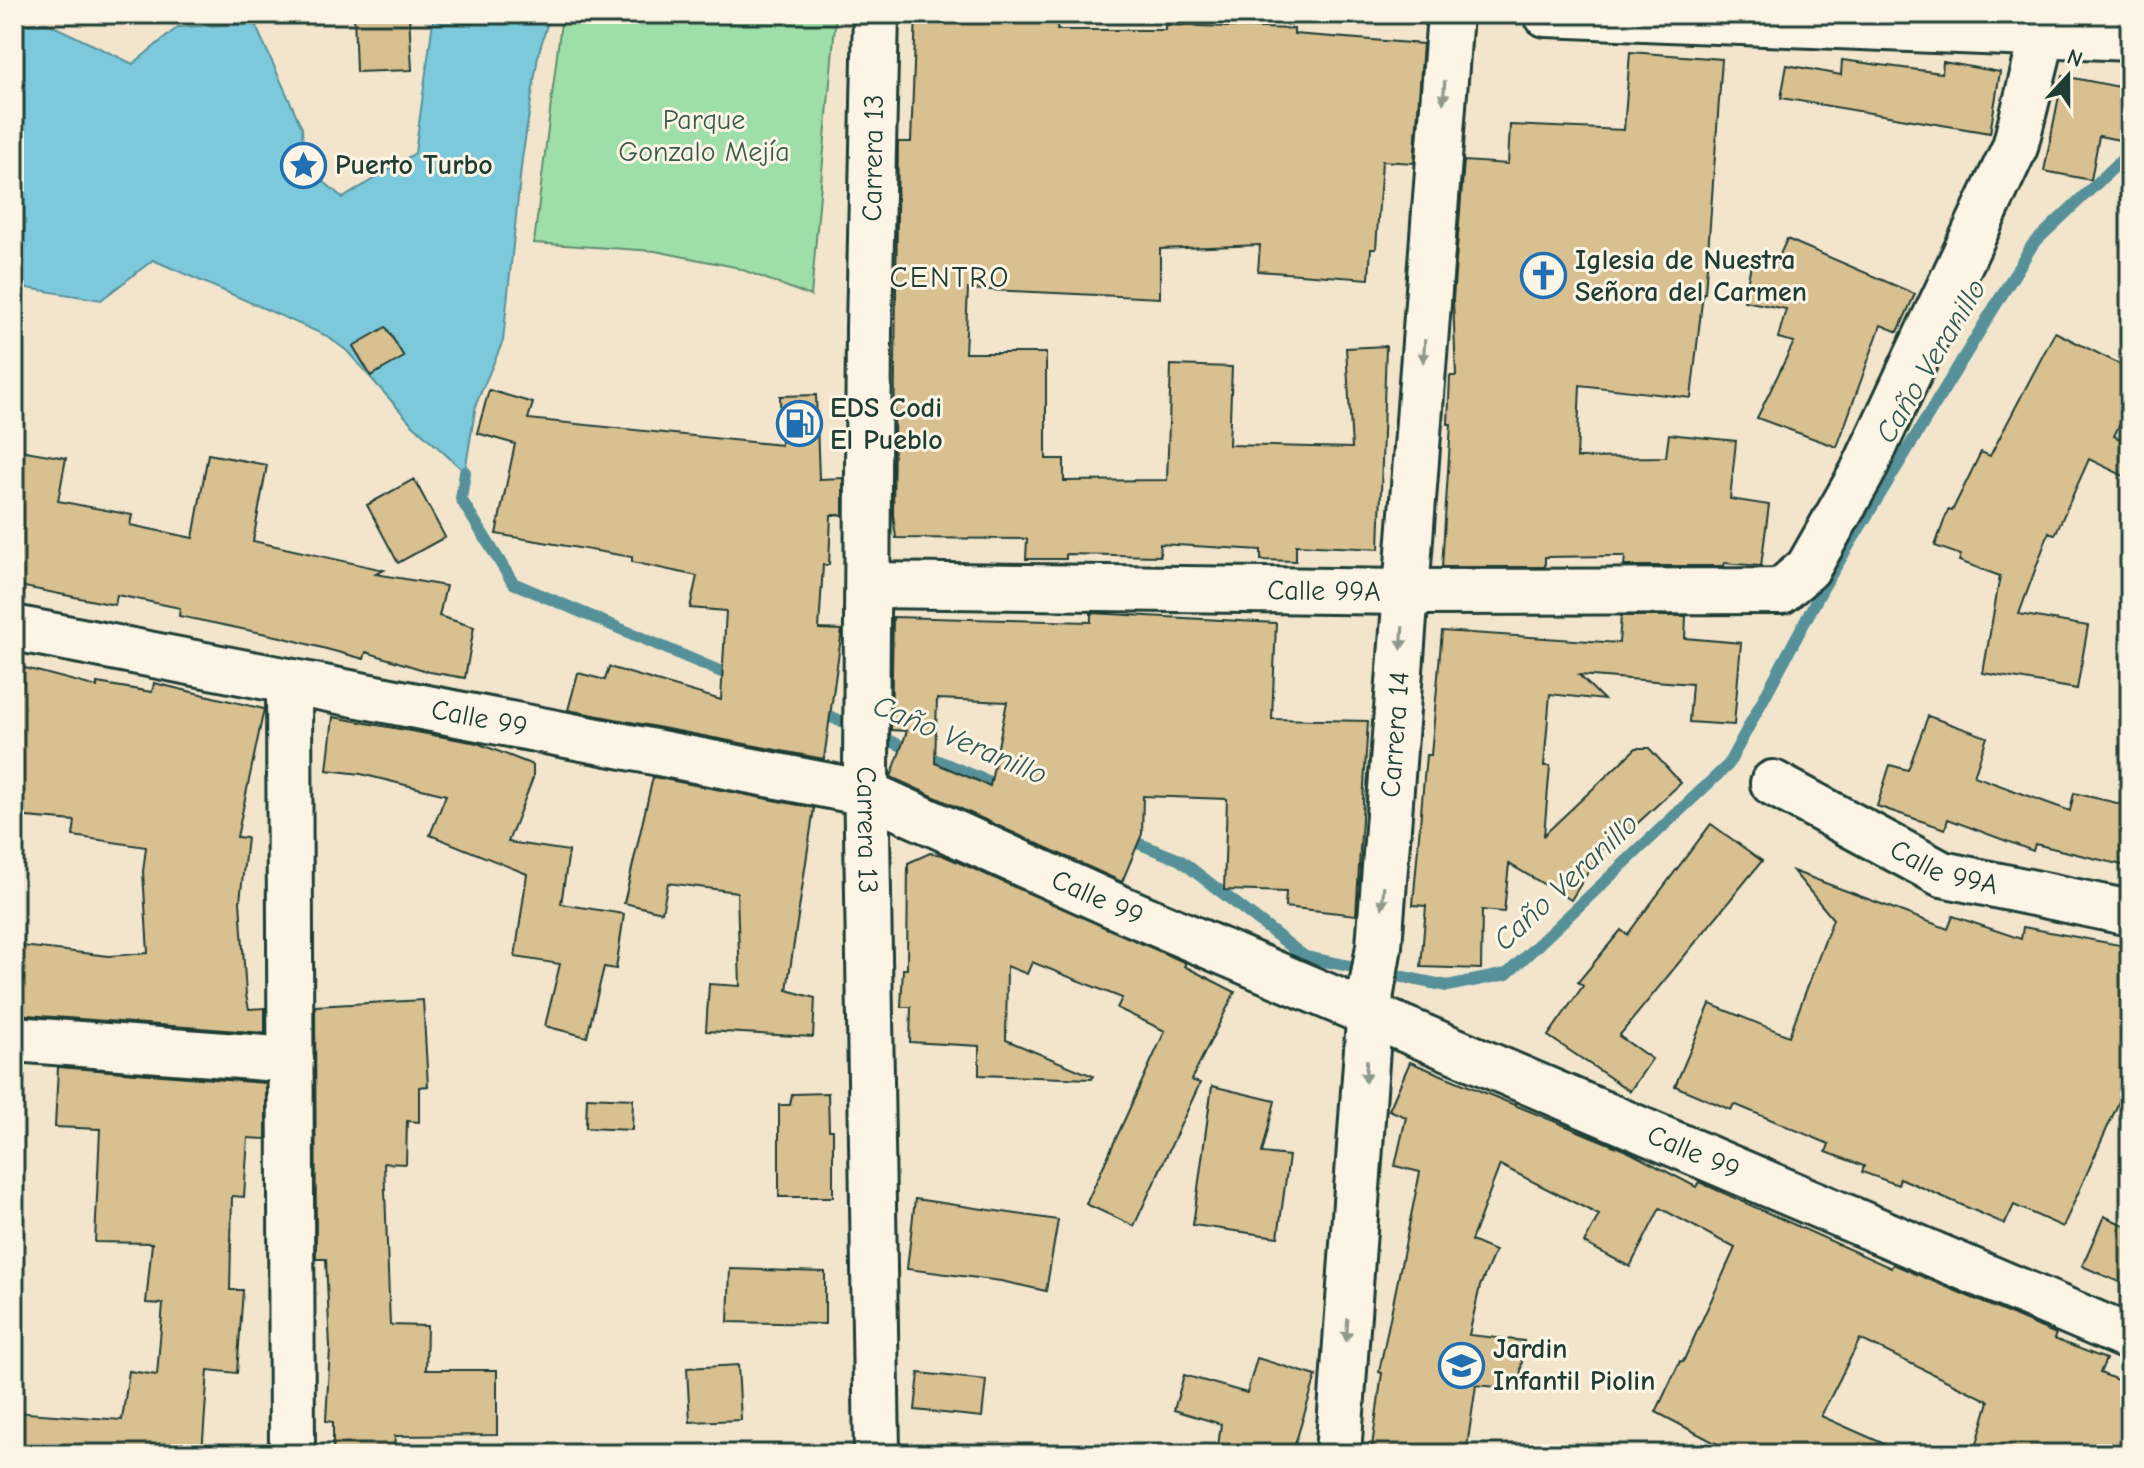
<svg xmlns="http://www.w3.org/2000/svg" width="2144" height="1468" viewBox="0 0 2144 1468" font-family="'Comic Neue',sans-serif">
<rect width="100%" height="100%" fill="#f2e5cc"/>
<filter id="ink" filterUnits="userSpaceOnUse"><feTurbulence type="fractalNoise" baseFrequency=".0125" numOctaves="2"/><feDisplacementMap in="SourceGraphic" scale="16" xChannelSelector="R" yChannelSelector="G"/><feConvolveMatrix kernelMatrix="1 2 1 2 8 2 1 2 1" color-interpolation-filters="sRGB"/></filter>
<g filter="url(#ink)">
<!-- green -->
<polygon fill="#9edfa9" stroke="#5e8e6e" stroke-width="2" points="562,14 836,14 811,296 735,267 655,251 534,243"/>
<!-- water -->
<polygon fill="#7dc9dc" stroke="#579199" stroke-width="2" points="434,14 550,14 538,56 522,159 503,341 476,404 465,472 411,423 347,351 327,336 153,260 101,300 14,286 14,24 47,23 133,64 178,27 255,24 302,128 304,165 343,198 415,153"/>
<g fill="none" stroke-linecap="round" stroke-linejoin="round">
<!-- stream -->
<g stroke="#579199" stroke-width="12">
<polyline points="465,472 461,499 513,583 738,679"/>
<polyline points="818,712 856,727"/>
<polyline points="873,734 1004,788"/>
<polyline points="1125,838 1180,860 1305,957 1447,986 1507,974 1728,765 1824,586 2033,244 2130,152"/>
</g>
</g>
<!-- building -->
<g fill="#d9c090" stroke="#1f3d34" stroke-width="2" fill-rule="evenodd">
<polygon points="354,14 409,14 412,70 356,72"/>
<polygon points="916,14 1058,16 1057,30 1165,30 1165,25 1294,29 1294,34 1423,44 1414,163 1382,161 1376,249 1371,249 1369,279 1258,271 1260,245 1160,249 1160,298 968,289 965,353 1046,353 1046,459 1064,459 1064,481 1167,480 1171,365 1232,367 1229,445 1352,448 1346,348 1386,346 1379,549 1296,545 1296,561 1261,560 1261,550 1160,544 1160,556 1066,554 1066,559 1026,559 1027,539 896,538 893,514 898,142 911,142"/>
<polygon points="1630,52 1722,59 1705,293 1703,293 1691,398 1580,385 1577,458 1666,457 1669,434 1736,441 1730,499 1769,505 1761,566 1724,563 1724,566 1624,566 1625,556 1612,556 1545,557 1545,567 1442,567 1451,424 1448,424 1450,376 1456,376 1453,299 1464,161 1508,164 1510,125 1624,130"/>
<polygon points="1842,60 1942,73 1943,62 2000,72 1990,133 1781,98 1787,65 1841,75"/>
<polygon points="2063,76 2130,89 2130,142 2099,136 2091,180 2044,171"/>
<polygon points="1787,239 1915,294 1898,332 1881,325 1837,447 1757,418 1794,342 1778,338 1786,309 1744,301 1752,259 1776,263"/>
<polygon points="386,327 404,357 371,376 353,346"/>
<polygon points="2055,332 2130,369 2130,403 2114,436 2130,444 2130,479 2089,459 2055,535 2049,532 2019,614 2088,626 2077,689 1983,673 2000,576 1959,561 1961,555 1935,546 1948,510 1952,511 1981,452 1990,456"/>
<polygon points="489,390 533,403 528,419 781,445 780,396 816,395 819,479 843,478 843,515 831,515 829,565 823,565 819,629 842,630 824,759 568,710 578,673 605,680 609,667 721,700 726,611 690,608 697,576 632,562 632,557 496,534 515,444 477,433"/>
<polygon points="14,449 66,458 58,501 132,515 130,525 193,538 208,454 267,465 253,541 384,570 376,574 446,586 439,616 474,627 465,678 430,672 366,652 364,659 281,637 179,616 180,608 117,595 115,605 14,585"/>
<polygon points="414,479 445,537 398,563 367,505"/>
<path d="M1091 613 1276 623 1272 719 1368 721 1356 915 1285 907 1286 892 1224 890 1227 799 1143 796 1142 834 1122 882 891 777 907 731 891 730 893 617 1091 622ZM937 699 1007 702 990 786 935 763Z"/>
<polygon points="1621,616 1686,616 1685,638 1741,643 1734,725 1689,722 1692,684 1579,675 1604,700 1550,694 1544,766 1550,766 1544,835 1636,748 1649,748 1681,783 1627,833 1618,823 1571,900 1509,864 1504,912 1482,910 1481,969 1421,967 1426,906 1413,905 1426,755 1431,755 1442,631 1619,643"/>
<polygon points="14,665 97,687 97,683 152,692 154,683 264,709 237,837 247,838 240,901 246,995 249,1009 265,1008 265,1033 14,1014 14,945 109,956 148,953 143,872 146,847 73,836 75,821 14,816"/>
<polygon points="1928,716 1987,737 1974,776 2070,811 2074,793 2130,806 2130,867 2035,844 2033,851 1948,819 1945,829 1877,806 1890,765 1908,770"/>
<polygon points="333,717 477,743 533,765 533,778 508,842 569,851 561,904 624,914 616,969 604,967 587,1037 545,1026 560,964 515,957 527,874 430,835 446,795 361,774 327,770"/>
<polygon points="653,777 814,808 787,990 815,998 813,1037 706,1031 709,984 740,986 737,892 668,883 662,912 624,903"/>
<polygon points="1711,824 1762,861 1619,1036 1652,1059 1630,1091 1548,1036 1583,986 1578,982 1621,930 1627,935"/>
<polygon points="930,853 942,855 1186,963 1184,966 1235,992 1191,1080 1200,1083 1134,1226 1086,1204 1165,1031 1117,1008 1122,998 1032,962 1027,974 1007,966 1006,1040 1093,1076 1092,1079 979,1075 979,1046 910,1042 911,1007 901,1007 903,969 907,969 908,863"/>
<polygon points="1793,871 1948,929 1953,916 2021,939 2023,927 2130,947 2130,1077 2063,1227 2014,1205 2005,1224 1900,1178 1898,1185 1862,1172 1864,1166 1826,1152 1829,1144 1734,1104 1731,1110 1675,1086 1710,1004 1789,1036 1833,919"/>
<polygon points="423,1000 428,1086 419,1087 419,1122 407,1121 406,1164 384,1163 390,1325 427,1326 426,1370 497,1370 497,1435 395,1436 394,1454 333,1454 333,1422 326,1421 330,1348 326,1259 316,1259 315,1006"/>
<polygon points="1410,1062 1629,1152 1696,1187 1699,1182 1891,1268 1893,1264 2056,1334 2054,1339 2106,1359 2100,1373 2130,1385 2130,1454 1974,1454 1989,1401 1860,1339 1821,1416 1907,1454 1736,1454 1656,1412 1680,1361 1683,1362 1735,1248 1660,1208 1630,1267 1584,1243 1599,1215 1500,1165 1471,1241 1495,1251 1480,1286 1469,1335 1524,1341 1519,1389 1476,1385 1466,1454 1371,1454 1382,1373 1379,1372 1420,1172 1395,1166 1406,1117 1389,1110"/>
<polygon points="58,1067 266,1083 266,1139 248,1138 244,1197 232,1196 230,1290 243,1290 237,1373 208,1370 202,1454 14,1454 14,1412 122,1420 129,1371 157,1375 163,1304 146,1303 152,1243 95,1242 100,1129 55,1127"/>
<polygon points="1212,1086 1275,1101 1262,1153 1289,1156 1278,1237 1193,1225"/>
<polygon points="828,1093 829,1130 833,1130 833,1197 779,1197 779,1105 790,1105 792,1094"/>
<polygon points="587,1097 633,1099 632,1130 586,1128"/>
<polygon points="915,1199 1058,1220 1046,1291 1001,1281 907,1269"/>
<polygon points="2104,1216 2130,1228 2130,1287 2082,1266"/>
<polygon points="730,1269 825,1272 825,1324 728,1322"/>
<polygon points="1257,1358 1316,1376 1292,1454 1217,1454 1221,1424 1174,1410 1184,1375 1247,1393"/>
<polygon points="738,1365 741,1420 690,1422 687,1368"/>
<polygon points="919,1373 986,1380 982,1417 915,1410"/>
</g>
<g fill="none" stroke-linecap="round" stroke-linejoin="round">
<defs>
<g id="minor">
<path id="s1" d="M876 14 869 328 866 769 877 1454"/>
<polyline points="1546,14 2130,38"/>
<path id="s2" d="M868 585 1406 592 1781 591 1808 568 1862 473 2015 147 2048 14"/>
<path id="s3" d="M14 628 866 793 1120 908 2130 1338"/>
<polyline points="289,682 292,1454"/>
<path id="s4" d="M1773 783 1942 874 2130 913"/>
<polyline points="14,1039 291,1060"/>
<path id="s5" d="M1338 1454 1371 993 1379 946 1450 14"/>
</g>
</defs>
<!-- minor casing -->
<use href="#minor" stroke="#1f3d34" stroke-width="50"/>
<!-- minor -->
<use href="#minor" stroke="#fcf5e5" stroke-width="44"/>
</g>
<!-- one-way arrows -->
<defs><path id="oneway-solid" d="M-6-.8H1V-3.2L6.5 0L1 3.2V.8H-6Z" transform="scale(2)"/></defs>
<g fill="#8e998c">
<use href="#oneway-solid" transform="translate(1444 92) rotate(94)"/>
<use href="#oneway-solid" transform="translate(1424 351) rotate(94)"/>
<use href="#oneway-solid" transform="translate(1402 638) rotate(94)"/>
<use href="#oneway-solid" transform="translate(1383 897) rotate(94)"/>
<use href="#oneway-solid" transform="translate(1366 1071) rotate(94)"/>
<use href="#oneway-solid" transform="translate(1347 1330) rotate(94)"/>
</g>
</g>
<!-- icons -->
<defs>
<symbol id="sight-ring" viewBox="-11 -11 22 22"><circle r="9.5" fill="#fcf5e5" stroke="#1f6fb2" stroke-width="1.5"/><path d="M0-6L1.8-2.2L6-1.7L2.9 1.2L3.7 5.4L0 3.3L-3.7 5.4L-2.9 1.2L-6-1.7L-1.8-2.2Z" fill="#1f6fb2"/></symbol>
<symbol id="church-ring" viewBox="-11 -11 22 22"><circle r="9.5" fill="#fcf5e5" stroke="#1f6fb2" stroke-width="1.5"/><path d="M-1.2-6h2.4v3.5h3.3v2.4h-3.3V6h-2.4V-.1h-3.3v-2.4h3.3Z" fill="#1f6fb2"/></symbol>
<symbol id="fuel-ring" viewBox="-11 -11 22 22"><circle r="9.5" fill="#fcf5e5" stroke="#1f6fb2" stroke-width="1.5"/><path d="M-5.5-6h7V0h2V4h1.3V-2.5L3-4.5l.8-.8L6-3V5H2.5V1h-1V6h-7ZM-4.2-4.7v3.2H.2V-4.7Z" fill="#1f6fb2"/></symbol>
<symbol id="school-ring" viewBox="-11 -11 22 22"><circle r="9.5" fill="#fcf5e5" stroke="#1f6fb2" stroke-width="1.5"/><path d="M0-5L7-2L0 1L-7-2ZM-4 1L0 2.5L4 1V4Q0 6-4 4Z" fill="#1f6fb2"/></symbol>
</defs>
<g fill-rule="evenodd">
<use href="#sight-ring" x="278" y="140" width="51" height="51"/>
<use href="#church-ring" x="1518" y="250" width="51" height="51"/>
<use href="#fuel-ring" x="774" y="398" width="51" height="51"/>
<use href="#school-ring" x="1436" y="1340" width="51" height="51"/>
</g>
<g text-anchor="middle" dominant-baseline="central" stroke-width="6" stroke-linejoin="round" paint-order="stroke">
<!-- park labels -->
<g font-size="28" fill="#385d4b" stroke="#fcf5e5">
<text x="704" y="120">Parque<tspan x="704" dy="32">Gonzalo Mejía</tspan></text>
</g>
<!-- street labels -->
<g font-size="28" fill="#1f3d34" stroke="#fcf5e5">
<text transform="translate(873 158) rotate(-89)">Carrera 13</text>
<text stroke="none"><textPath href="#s2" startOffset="456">Calle 99A</textPath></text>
<text stroke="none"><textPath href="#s3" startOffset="474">Calle 99</textPath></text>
<text stroke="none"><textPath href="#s5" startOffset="722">Carrera 14</textPath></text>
<text stroke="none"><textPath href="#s1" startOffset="816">Carrera 13</textPath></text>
<text stroke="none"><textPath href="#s4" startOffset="192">Calle 99A</textPath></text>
<text stroke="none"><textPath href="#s3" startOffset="1122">Calle 99</textPath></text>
<text stroke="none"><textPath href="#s3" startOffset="1770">Calle 99</textPath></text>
</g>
<!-- poi labels -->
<g font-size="28" font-weight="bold" fill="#1f3d34" stroke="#fcf5e5" text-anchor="start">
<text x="335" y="165">Puerto Turbo</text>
<text x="1575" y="260">Iglesia de Nuestra<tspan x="1575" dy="32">Señora del Carmen</tspan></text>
<text x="830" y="408">EDS Codi<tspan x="830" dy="32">El Pueblo</tspan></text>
<text x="1493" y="1349">Jardin<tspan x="1493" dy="32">Infantil Piolin</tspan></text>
</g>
<!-- neighbourhood labels -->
<g font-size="30" letter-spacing="2" fill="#1f3d34" stroke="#fcf5e5">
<text x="950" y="277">CENTRO</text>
</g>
<!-- water labels -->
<g font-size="30" font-style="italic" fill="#325956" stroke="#fcf5e5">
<text transform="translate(1931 361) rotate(-59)">Caño Veranillo</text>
<text transform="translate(960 740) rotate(23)">Caño Veranillo</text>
<text transform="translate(1566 882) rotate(-43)">Caño Veranillo</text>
</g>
</g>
<!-- margin -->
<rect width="2144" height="1468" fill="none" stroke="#fcf5e5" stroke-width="48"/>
<rect x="24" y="24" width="2096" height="1420" fill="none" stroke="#1f3d34" stroke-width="3" filter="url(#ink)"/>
<!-- north arrow -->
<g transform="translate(2068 76) rotate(21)" stroke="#fcf5e5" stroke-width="6" paint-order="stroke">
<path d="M0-6L14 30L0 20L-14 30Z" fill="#1f3d34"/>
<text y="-12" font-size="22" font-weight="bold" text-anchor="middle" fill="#1f3d34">N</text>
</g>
</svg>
